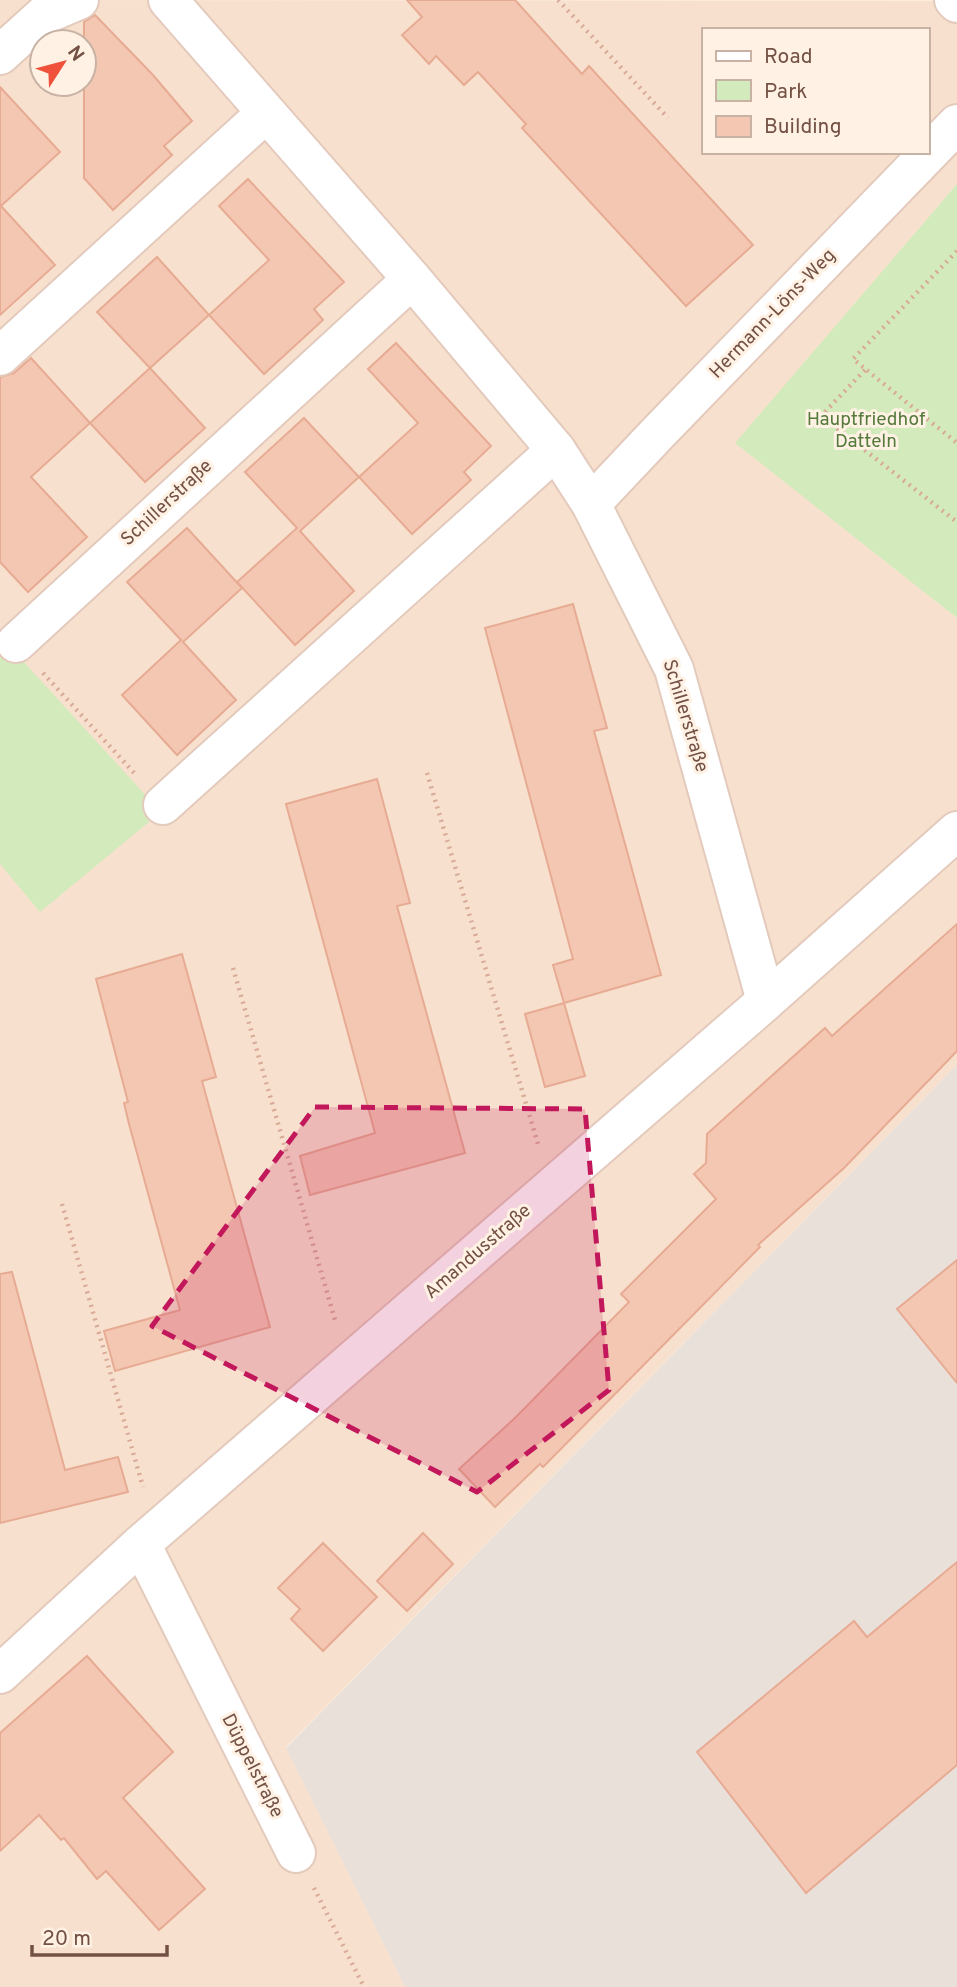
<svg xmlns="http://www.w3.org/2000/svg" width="957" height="1987" viewBox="0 0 957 1987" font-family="Overpass,sans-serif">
<rect width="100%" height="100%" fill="#fdeedd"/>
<!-- residential -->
<path fill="#f7e1ce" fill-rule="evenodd" d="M0 0 957 1V184L736 443 957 618V1065L286 1747 405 1987H0ZM703 30H927V152H703ZM42 42H84V84H42Z"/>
<!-- industrial -->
<polygon fill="#eae0da" points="957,1065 957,1987 405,1987 286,1748"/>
<!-- green -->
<g fill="#d3ebbc">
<polygon points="957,184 957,618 735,443"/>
<polygon points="0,636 161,812 40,912 0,864"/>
</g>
<!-- building -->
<g fill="#f4c7b3" stroke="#e7ab93" stroke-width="2">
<polygon points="407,0 515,0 582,74 589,66 753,245 686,306 522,128 526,124 478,72 464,85 436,56 429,64 402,35 422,17"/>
<polygon points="95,15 153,75 192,121 164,146 172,155 113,210 84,178 84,22"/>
<polygon points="0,87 60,152 1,206 55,265 0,315"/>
<polygon points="248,179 344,282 314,309 323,320 264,374 209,315 269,260 219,206"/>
<polygon points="157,257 209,315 150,368 97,312"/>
<polygon points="396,343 491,446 464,472 471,480 412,534 359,477 300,531 354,591 295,645 237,582 297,528 245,472 304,418 359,477 418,423 368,369"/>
<polygon points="31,358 90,423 31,477 87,537 28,592 0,562 0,377 14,373"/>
<polygon points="150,368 205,428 145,482 90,423"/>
<polygon points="187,528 242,588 183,642 236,700 177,755 122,695 181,640 127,582"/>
<polygon points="573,604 607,728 594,731 661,975 564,1003 585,1076 545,1087 525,1014 564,1003 553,965 573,959 485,628"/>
<polygon points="377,779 410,903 397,906 465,1153 310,1195 300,1156 375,1133 286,804"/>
<polygon points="957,924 957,1051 844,1168 758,1245 760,1247 543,1467 540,1464 495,1507 459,1469 515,1418 629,1302 621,1294 716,1199 694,1174 706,1163 707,1134 825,1028 832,1036"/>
<polygon points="182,954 216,1077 202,1081 270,1327 115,1371 104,1331 180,1310 129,1124 124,1103 128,1102 96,979"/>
<polygon points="957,1260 957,1383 897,1309"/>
<polygon points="12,1272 65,1470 118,1457 128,1492 0,1523 0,1274"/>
<polygon points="423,1533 453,1564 407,1611 377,1581"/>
<polygon points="323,1543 377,1597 323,1651 291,1619 300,1609 278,1588"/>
<polygon points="957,1562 957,1765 806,1893 697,1752 854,1621 867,1637"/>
<polygon points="87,1656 173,1752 123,1798 205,1889 159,1930 106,1871 97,1879 64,1838 61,1840 39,1815 0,1851 0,1733"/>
</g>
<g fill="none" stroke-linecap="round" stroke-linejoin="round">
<defs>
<g id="minor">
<polyline points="168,0 412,279 556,450 591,504 674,669 766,1001"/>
<polyline points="954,0 957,3"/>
<polyline points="0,55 44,15 79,0"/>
<polyline points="0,356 266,113"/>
<polyline points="591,504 656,435 957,124"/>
<polyline points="16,643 412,279"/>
<polyline points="163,805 556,450"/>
<polyline points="141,1544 296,1853"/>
<polyline points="0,1674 141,1544 766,1001 957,831"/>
</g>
</defs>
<!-- minor casing -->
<use href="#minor" stroke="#e3cabc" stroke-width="42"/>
<!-- path -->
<g stroke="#d8aa97" stroke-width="4.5" stroke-dasharray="2 5" stroke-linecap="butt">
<polyline points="558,0 668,118"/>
<polyline points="957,251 853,359 957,443"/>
<polyline points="865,370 821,416 957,522"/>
<polyline points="43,673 136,775"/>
<polyline points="427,773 538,1144"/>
<polyline points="233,968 335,1320"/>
<polyline points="62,1204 143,1487"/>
<polyline points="314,1888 364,1987"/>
</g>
<!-- minor -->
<use href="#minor" stroke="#fff" stroke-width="38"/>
</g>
<!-- marked area -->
<path fill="#c2185b" fill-opacity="0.2" stroke="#c2185b" stroke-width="5" stroke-dasharray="14 9" stroke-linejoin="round" d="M315 1107 585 1109 609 1390 477 1492 152 1326Z"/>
<g text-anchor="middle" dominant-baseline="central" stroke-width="6" stroke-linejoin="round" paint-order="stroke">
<!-- street labels -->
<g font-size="19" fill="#745145" stroke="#fff2e4">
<text transform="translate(773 314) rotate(-46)">Hermann-Löns-Weg</text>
<text transform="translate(167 503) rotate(-43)">Schillerstraße</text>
<text transform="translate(685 716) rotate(73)">Schillerstraße</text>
<text transform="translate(478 1252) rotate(-41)">Amandusstraße</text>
<text transform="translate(252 1766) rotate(63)">Düppelstraße</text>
</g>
<!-- park labels -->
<g font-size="19" fill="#547a3c" stroke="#fff2e4">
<text x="866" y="420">Hauptfriedhof<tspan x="866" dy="22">Datteln</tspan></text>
</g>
</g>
<!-- legend -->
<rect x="702" y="28" width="228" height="126" fill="#fff2e4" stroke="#c7b2a4" stroke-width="2"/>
<rect x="716" y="51" width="35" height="10" fill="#ffffff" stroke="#c7b2a4" stroke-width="2"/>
<text x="764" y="63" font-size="21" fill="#745145">Road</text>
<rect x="716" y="80" width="35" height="21" fill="#d3ebbc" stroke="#c7b2a4" stroke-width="2"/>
<text x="764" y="98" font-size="21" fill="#745145">Park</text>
<rect x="716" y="116" width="35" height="21" fill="#f4c7b3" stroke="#c7b2a4" stroke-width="2"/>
<text x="764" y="133" font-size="21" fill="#745145">Building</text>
<!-- north arrow -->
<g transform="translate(63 63) rotate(54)"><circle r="33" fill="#fff2e4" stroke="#c7b2a4" stroke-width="2"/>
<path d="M0-5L12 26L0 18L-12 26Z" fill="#ef513a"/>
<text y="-10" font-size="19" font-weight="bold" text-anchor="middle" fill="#745145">N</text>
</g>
<!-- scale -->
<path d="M32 1945v10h135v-10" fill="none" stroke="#745145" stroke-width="3.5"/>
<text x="42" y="1945" font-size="21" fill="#745145" stroke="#fff2e4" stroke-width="5" paint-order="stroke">20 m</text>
</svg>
